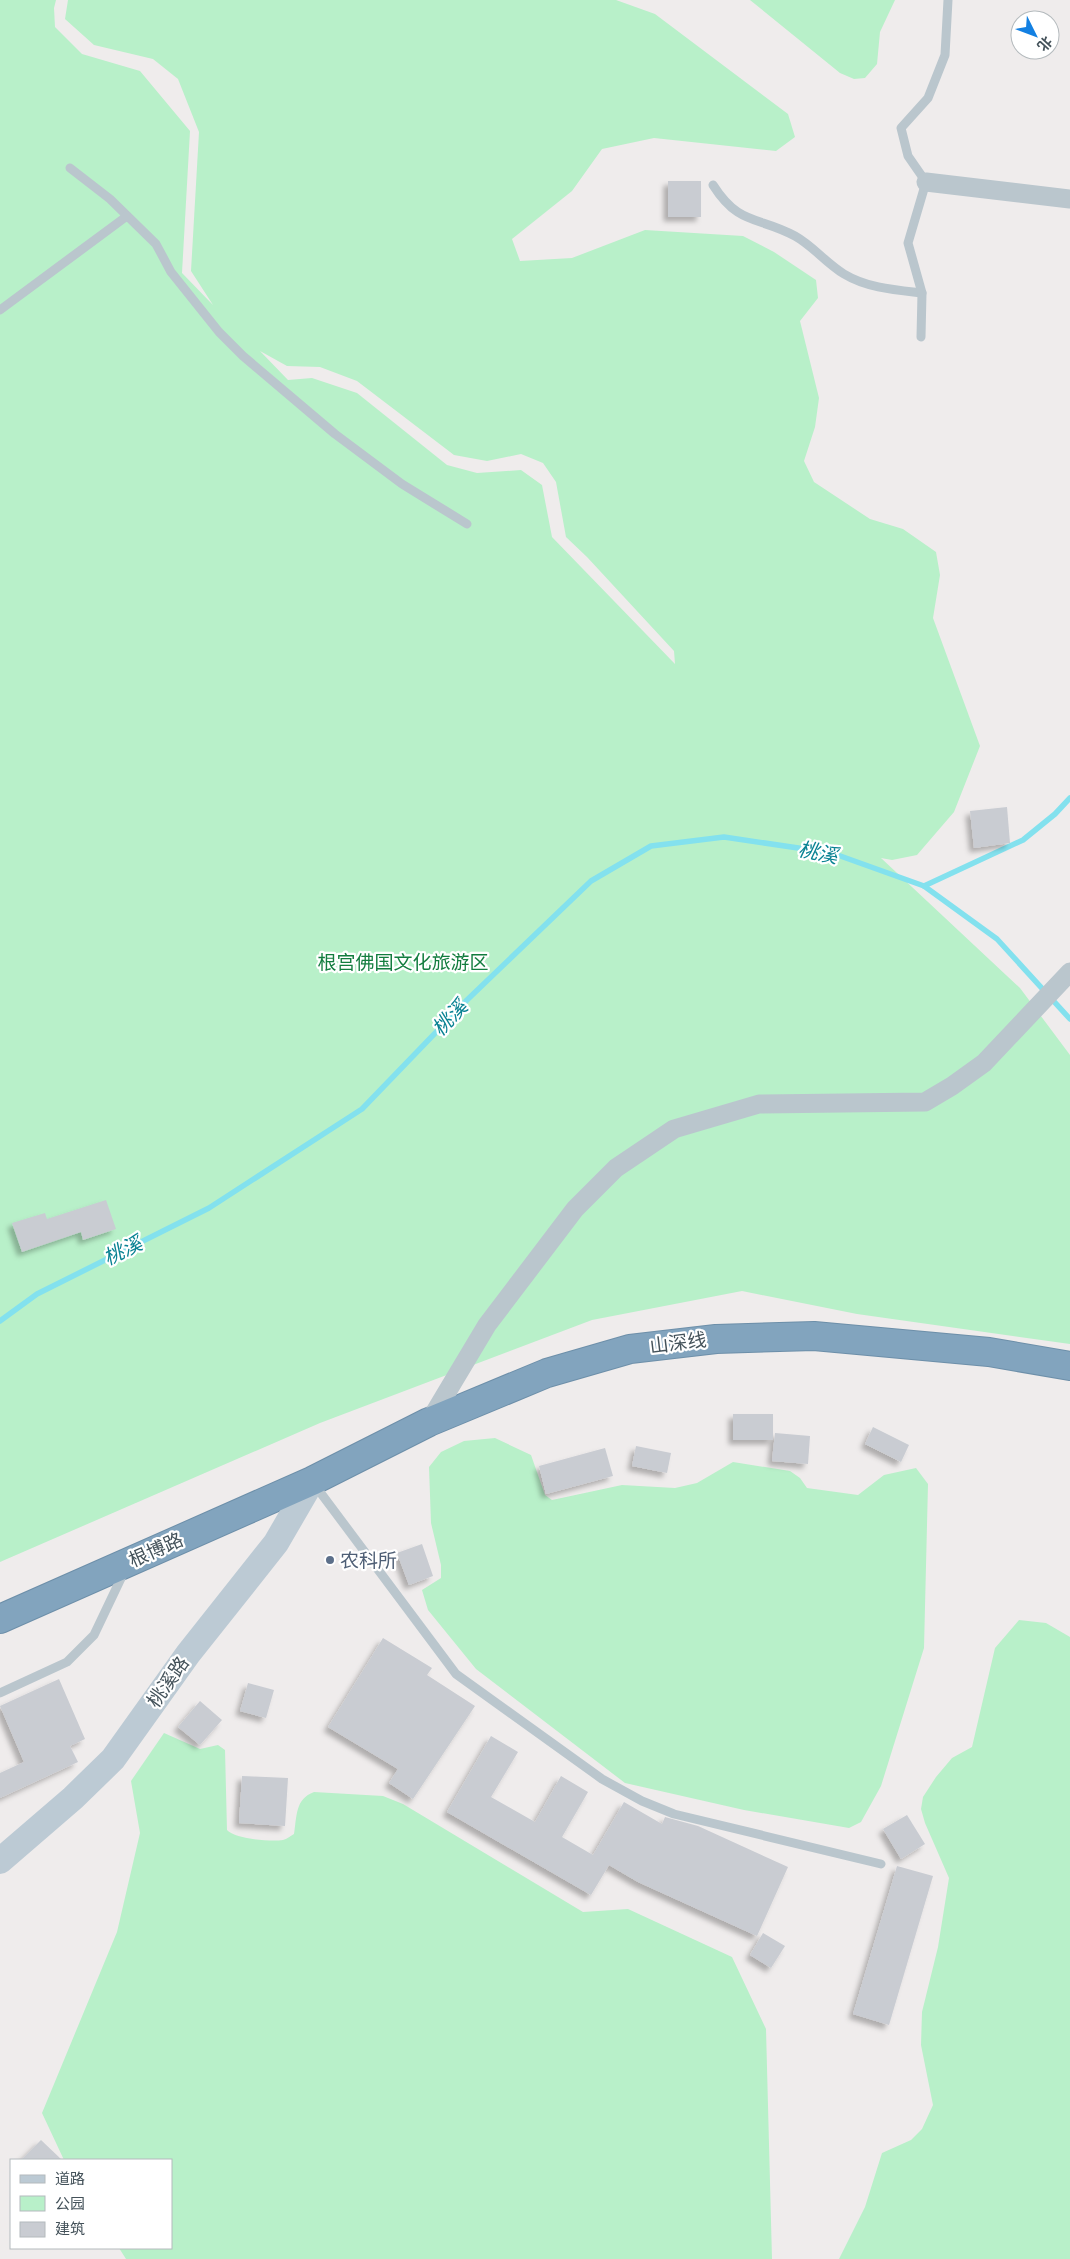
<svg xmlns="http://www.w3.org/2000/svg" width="1070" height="2259" viewBox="0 0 1070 2259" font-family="Jost,'Noto Sans SC',sans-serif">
<defs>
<filter id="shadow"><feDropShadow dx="-4.5" dy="4.5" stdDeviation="2.5" flood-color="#0004"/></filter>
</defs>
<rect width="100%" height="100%" fill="#efecec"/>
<!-- green -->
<g fill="#b8f0c9" fill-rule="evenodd">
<path d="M0 0H56L54 8 55 27 82 54 140 71 190 131 182 273 213 305 191 271 199 132 178 79 153 59 94 45 65 19 68 0H616L655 14 788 114 795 137 776 151 654 138 602 149 572 191 512 239 520 261 572 258 645 230 743 236 774 252 816 280 818 298 800 321 819 398 815 427 804 461 814 482 870 519 903 529 936 552 940 575 933 618 980 746 954 812 917 855 892 860 881 858 1020 988 1070 1055V1344L857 1314 742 1291 592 1320 320 1423 0 1562ZM260 351 287 366 320 367 357 381 454 455 487 461 521 454 543 463 556 482 566 537 587 557 674 651 675 664 552 537 542 485 521 470 477 473 447 465 357 393 312 378 288 380Z"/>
<polygon points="750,0 895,0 880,32 877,64 865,78 854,79 840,73"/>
<polygon points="495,1438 531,1455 545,1495 552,1500 622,1485 675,1488 697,1483 733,1462 790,1471 800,1478 807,1488 858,1495 884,1475 916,1468 928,1484 924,1648 881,1786 861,1822 849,1828 744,1810 625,1783 476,1669 428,1610 422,1590 441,1578 441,1565 431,1523 429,1467 441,1452 464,1441"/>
<polygon points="1019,1620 1046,1623 1070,1637 1070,2259 839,2259 865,2207 882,2153 911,2140 922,2129 933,2105 921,2045 922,2012 938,1947 949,1878 925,1823 921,1809 923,1797 936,1777 952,1758 972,1747 995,1648"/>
<path d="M164 1733 200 1749 218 1745 225 1750 227 1830C235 1839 271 1842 283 1840 287 1839 290 1836 294 1834 297 1816 295 1799 314 1792L383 1796 403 1804 583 1912 628 1909 732 1957 766 2029 772 2259H126L119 2248H171V2160H64L42 2113 117 1932 140 1833 131 1781Z"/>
</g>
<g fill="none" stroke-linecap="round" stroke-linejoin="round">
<!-- stream -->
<g stroke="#83e1ee" stroke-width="5.5">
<polyline points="924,886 1023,840 1055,814 1070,798"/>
<polyline points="0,1321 37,1294 209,1208 362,1109 467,1000 591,881 651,846 724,837 832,853 924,886 997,939 1070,1019"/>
</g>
</g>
<!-- building -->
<g fill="#c9ccd2" filter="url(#shadow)">
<rect x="668" y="181" width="33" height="36"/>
<polygon points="1007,807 1010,843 974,848 970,811"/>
<polygon points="106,1200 116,1229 83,1240 81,1232 22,1252 12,1223 45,1213 47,1219"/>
<rect x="733" y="1414" width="40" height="26"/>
<polygon points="873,1427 909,1445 901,1462 865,1444"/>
<polygon points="775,1433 810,1436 808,1464 772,1461"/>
<polygon points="636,1446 671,1453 667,1473 632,1466"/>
<polygon points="605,1448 613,1476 546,1494 539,1466"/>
<polygon points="422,1544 433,1576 409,1585 397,1553"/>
<polygon points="383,1638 432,1668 427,1675 475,1706 413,1799 389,1783 398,1769 328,1727"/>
<polygon points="59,1679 85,1739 70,1746 78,1762 0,1798 0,1773 24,1762 0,1706"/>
<polygon points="248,1683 274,1690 266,1718 240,1711"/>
<polygon points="200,1701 222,1720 200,1745 178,1727"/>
<polygon points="491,1736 518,1752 491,1797 535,1822 561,1776 588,1792 562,1837 593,1855 624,1802 662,1824 665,1817 698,1826 788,1867 757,1936 638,1882 609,1865 591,1895 447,1812"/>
<polygon points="242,1776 288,1778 285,1826 239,1823"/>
<polygon points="907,1815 925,1844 901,1859 883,1829"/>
<polygon points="897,1866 933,1876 889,2025 853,2014"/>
<polygon points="763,1933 785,1946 771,1968 750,1955"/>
<polygon points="41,2140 62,2160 21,2160"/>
</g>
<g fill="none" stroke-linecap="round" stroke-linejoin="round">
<defs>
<polyline id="highway" points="0,1619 312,1481 429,1422 547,1373 630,1349 716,1339 814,1336 989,1352 1070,1366"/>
</defs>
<!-- highway casing -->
<use href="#highway" stroke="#6d8fa9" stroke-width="30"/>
<!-- lane -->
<g stroke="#bac6cd" stroke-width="9">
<polyline points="70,168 110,199 156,244 171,272 219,332 243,356 335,434 402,484 467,524"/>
<path d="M713 185C739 226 758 216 795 236 813 246 826 263 844 274 867 288 895 290 922 293"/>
<polyline points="0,310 127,216"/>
<polyline points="921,337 922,293 908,243 926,182 908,156 901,128 928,98 945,55 948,0"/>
<polyline points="314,1484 456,1674 602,1779 642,1801 674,1814 881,1864"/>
<polyline points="0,1693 67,1662 94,1635 124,1572"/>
</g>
<!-- street -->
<g stroke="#bac6cd" stroke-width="19">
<polyline points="926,182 1070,199"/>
<polyline points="429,1422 487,1325 575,1209 616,1168 674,1129 759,1104 925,1102 952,1086 984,1063 1070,972"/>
</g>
<!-- secondary -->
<polyline stroke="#bccad4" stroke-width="26" points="0,1861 73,1798 113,1759 188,1654 276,1543 312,1481"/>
<!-- highway -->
<use href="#highway" stroke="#82a4be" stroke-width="28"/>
</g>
<!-- markers -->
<circle fill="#5c6f8a" stroke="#fff" stroke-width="2" cx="330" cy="1560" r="5"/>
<g text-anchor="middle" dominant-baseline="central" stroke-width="4.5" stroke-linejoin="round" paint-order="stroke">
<!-- park labels -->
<g font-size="19" fill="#137d3f" stroke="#fff">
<text x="403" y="962">根宫佛国文化旅游区</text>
</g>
<!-- street labels -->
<g font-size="19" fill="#44525a" stroke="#fff">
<text transform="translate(678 1343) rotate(-7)">山深线</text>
<text transform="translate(156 1550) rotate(-24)">根博路</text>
<text transform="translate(168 1682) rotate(-55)">桃溪路</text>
</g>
<!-- service labels -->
<g font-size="19" fill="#4e5e75" stroke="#fff" text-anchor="start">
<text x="340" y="1560">农科所</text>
</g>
<!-- water labels -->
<g font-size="20" font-style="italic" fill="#098293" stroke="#fff">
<text transform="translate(818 853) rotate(11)">桃溪</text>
<text transform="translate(450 1018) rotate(-46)">桃溪</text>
<text transform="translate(123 1251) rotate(-26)">桃溪</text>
</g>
</g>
<!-- legend -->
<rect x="10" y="2159" width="162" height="90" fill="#ffffff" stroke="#b4babd"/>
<rect x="20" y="2175" width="25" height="8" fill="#bccad4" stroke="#b4babd"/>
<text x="55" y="2184" font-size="15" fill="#44525a">道路</text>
<rect x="20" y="2196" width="25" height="15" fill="#b8f0c9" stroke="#b4babd"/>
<text x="55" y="2209" font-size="15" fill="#44525a">公园</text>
<rect x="20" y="2222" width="25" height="15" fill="#c9ccd2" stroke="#b4babd"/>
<text x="55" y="2234" font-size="15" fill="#44525a">建筑</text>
<!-- north arrow -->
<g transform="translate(1035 35) rotate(132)"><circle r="24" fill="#ffffff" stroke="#b4babd"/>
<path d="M0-4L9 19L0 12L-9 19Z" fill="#1380e2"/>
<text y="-8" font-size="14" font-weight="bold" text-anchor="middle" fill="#44525a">北</text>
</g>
</svg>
